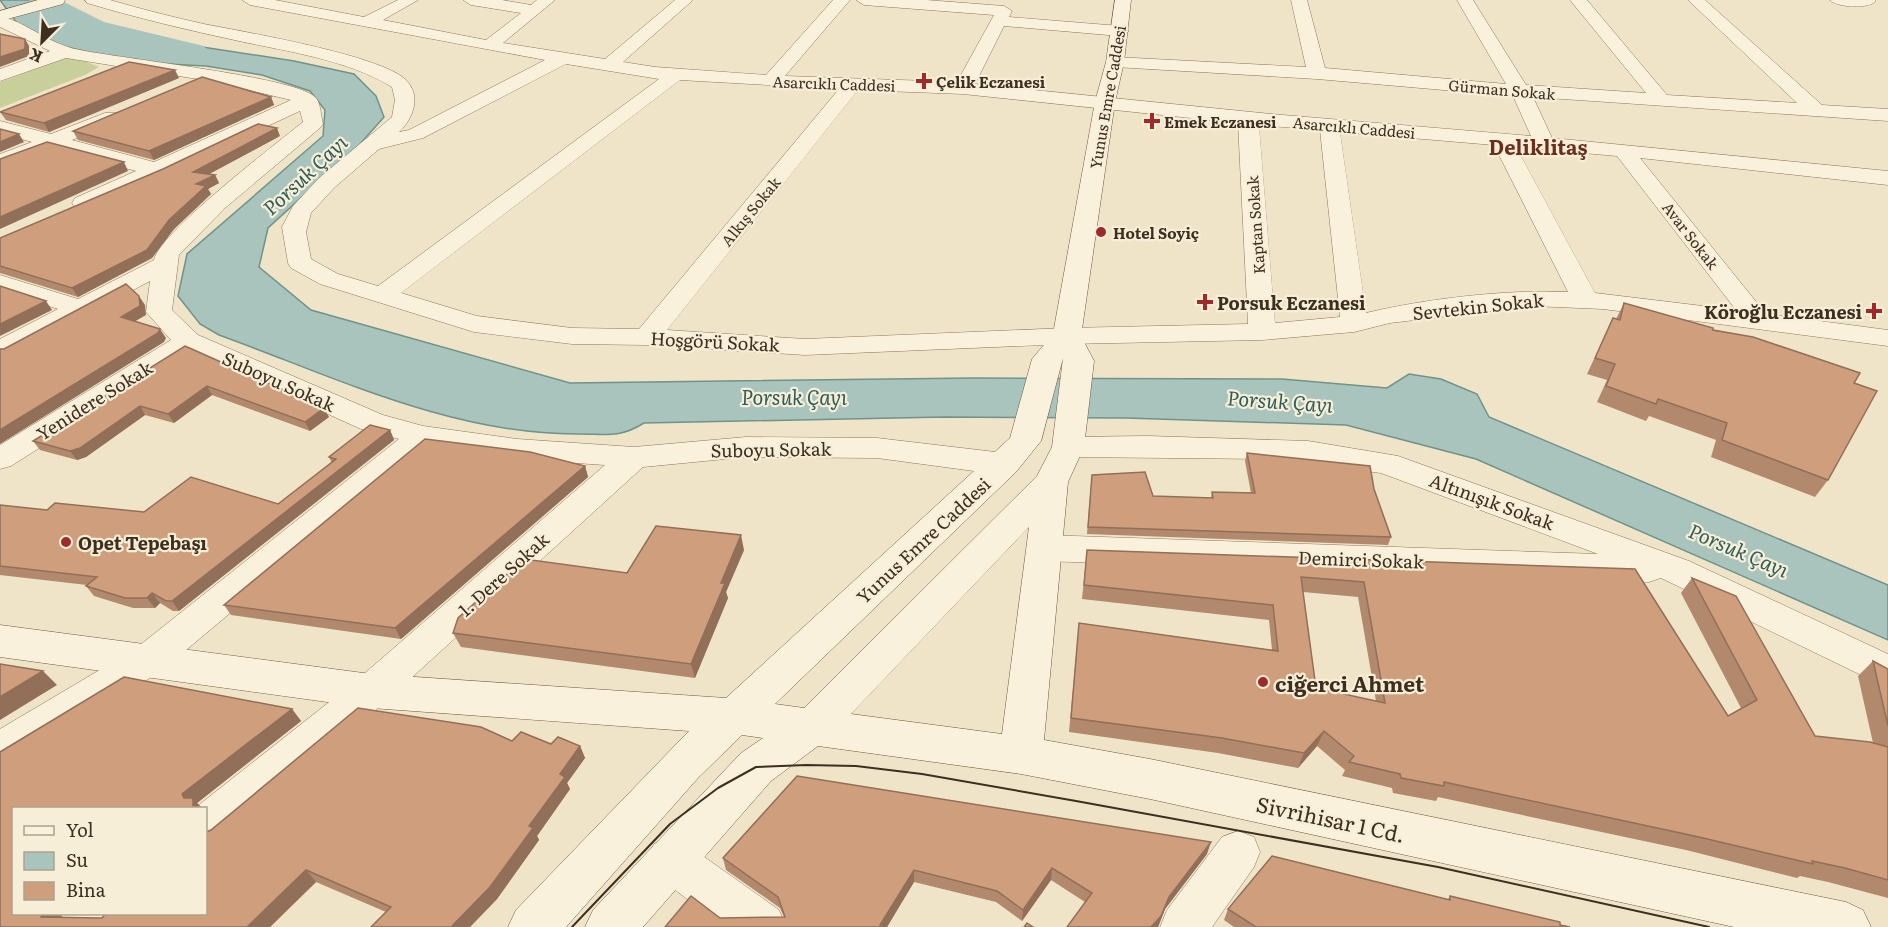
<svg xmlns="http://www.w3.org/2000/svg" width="1888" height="927" viewBox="0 0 1888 927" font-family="Literata,serif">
<rect width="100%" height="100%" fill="#f0e4c8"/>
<!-- green -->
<polygon fill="#c9cf9b" points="65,58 82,60 99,67 85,75 0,108 0,82"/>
<!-- water -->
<path fill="#a9c4bc" stroke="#6f938a" stroke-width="1.5" d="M0 0H60L65 13 118 34 294 61 354 74 376 96 384 117 360 144 268 228 259 267 311 310 570 383 974 378 1282 379 1387 388 1409 374 1441 379 1477 394 1489 417 1888 585V640L1476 459 1346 425 1126 418 944 417 644 423C620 438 607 434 579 434 453 435 335 377 219 335L200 324 178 296 187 254 323 136 325 110 310 91 262 75 206 66 129 62 50 43 19 26Z"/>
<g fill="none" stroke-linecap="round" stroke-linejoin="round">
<!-- river -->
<path fill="#a9c4bc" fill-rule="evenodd" d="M29 0H60L104 22 204 46 209 52 204 58 194 61C151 52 54 37 29 0Z"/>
<defs>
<g id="street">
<path d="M85 0H110C141 9 172 17 204 24 244 32 381 55 406 80 422 96 413 119 399 132L409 130 545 60 250 5 242 0H275L364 17 398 0H418L383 20 486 40 521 13 471 5 463 0H502L531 5 537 0H555L503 43 605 59 675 0H693L623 62 655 67 766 75 833 0H850L785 76 957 82 994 15 864 5 856 0H926L1004 6 1012 11 1009 17 1120 26 1129 31 1120 36 1004 26 975 84 1271 114 1531 136 1513 96 1317 79 1115 67 1106 62 1115 57 1306 67 1291 0H1307L1325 68 1506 84 1457 0H1473L1526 85 1646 93 1570 0H1587L1667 95 1797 103 1688 0H1705L1822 105 1888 109V121L1533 97 1552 138 1888 171V185L1640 158 1766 314 1888 330V346L1603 309 1533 306 1390 323 1354 332 1262 340 1067 344 805 355 647 345 572 344 474 332 320 284 291 268 288 263 282 227 293 206 318 179 392 117 395 100 392 87C348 60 290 52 239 41 188 30 137 18 87 3ZM566 64 659 79 378 286 338 274 311 259 306 232 311 213 334 188 379 149 423 138ZM680 80 839 89 639 329 572 328 477 316 401 293ZM858 90 963 94 1238 123 1248 324 1067 328 805 339 667 330ZM1259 125 1320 130 1340 317 1275 323ZM1340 132 1494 145 1568 292C1508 289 1424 299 1366 313ZM1516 147 1617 156 1736 310 1595 293Z"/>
<path d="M1830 0H1875L1876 1C1869 9 1837 8 1830 0Z"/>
<path d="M0 16C25 22 46 41 71 48 109 58 298 76 316 98 321 104 321 117 323 124L320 128 225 208 179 255 172 310 198 335 383 415 423 426 517 439 634 447 746 437 877 438 1004 453 1015 457 1020 464 1015 471 1004 475 877 458 746 457 643 467 385 702 221 840 206 846V808H195L357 680 605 465 517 459 429 447 161 671 15 763 0 768V729L135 649 399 439 361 429 190 352 11 466 0 469V445L171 340 146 312 150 281 10 356 0 358V339L58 309 0 291V275L78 299 154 260C158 234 277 143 303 122L300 111 91 208H75L72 203 75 198 136 171 53 148 0 168V154L32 142 0 133V121L51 134 105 113H119L122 117 119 121 72 140 154 162 291 100 210 81 66 58 0 81V69L50 51 0 27Z"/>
<polygon points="1148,436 1308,441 1398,456 1689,561 1888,654 1888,688 1661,578 1649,582 1044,561 1032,557 1027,548 1032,539 1044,535 1598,554 1381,473 1268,459 1068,457 1057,454 1053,447 1057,440 1068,437"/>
<polygon points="1238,831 1254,837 1260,852 1254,867 1212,927 1160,927 1167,910 1222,837"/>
<polygon points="670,838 686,844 779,910 786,927 724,927 654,874 648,859 654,844"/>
<polygon points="63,914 121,914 116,927 57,927"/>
</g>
<g id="secondary">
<polygon points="38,0 65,0 63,4 0,21 0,11"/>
<path d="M1115 0H1131L1124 62 1115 102 1081 336 1094 361 1084 447 1068 482 1044 740 1150 759 1846 902 1863 910 1871 927H1734L1150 799 1021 774 818 746 771 781 643 927H585L593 910 741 753 763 738 742 735 698 778 566 927H508L516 910 689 731 371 708 0 657V625L371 674 726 698 1010 438 1032 359 1053 334 1095 102 1106 62ZM1063 358 1052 447 1037 476 804 708 775 704 1016 472 1041 441ZM1029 527 1002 734 851 714Z"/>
</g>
</defs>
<!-- street casing -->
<use href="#street" stroke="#8d765c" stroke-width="1"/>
<!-- secondary casing -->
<use href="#secondary" stroke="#6f573f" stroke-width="1"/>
<!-- street -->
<use href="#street" fill="#faf1dc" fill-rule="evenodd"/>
<!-- secondary -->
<use href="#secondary" fill="#faf1dc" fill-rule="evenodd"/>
<!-- tram -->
<polyline stroke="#3d2e20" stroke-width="2" points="572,927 670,824 718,788 756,767 806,765 856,766 922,774 1076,801 1438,867 1709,927"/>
</g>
<!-- wall -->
<g fill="#b2896c" fill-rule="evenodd">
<polygon points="179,78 49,132 6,120 0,112"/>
<polygon points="271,97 274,105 154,160 78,140 73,131"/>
<polygon points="280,136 209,174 215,175 219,183 208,189 211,194 174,229 152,258 78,297 0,273 0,238"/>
<polygon points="1624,303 1713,330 1854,383 1828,480 1815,497 1711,457 1716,440 1649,416 1646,421 1597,402 1607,380 1587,374 1613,318 1616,319"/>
<polygon points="185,346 329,417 310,431 212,395 174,423 145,415 86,457 77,460 40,450 33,441"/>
<polygon points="390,430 394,440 179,611 173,611 160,603 155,608 133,608 94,596 86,586 87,585 0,575 0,505 47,510 144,512 278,504 332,463 329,457"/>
<polygon points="1247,453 1374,489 1391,537 1388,545 1087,534 1091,483 1153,496 1211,498 1212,492 1251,493 1245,461"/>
<polygon points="585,466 588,477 401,639 231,615 224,605"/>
<polygon points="744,550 726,592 728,598 695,678 461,647 453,633 627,573"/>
<path d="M1087 550 1635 569 1728 716 1741 708 1681 593 1692 578 1815 736 1873 743 1858 676 1873 661 1888 669V898L1828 882 1800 876 1797 878 1686 850 1438 797 1436 801 1393 793 1392 788 1342 776 1345 770 1317 746 1298 768 1218 753 1069 732 1079 623 1272 650 1269 620 1082 599ZM1303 592 1358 597 1376 701 1316 688Z"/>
<polygon points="124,677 292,709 301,721 197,803 202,808 14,808 14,914 62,914 60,918 102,918 105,914 206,914 206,832 211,830 358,708 481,727 512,741 521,732 551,744 558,737 580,746 585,758 567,783 570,789 537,836 539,840 497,899 470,927 371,927 386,912 316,882 270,927 0,927 0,752"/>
<polygon points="1207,854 1165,909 1158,927 1067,927 1085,902 1051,880 1022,921 996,902 914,882 887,927 665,927 720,918 784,917 780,908 726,870 723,858"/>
<polygon points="1450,896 1570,927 1234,927 1224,920 1228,909 1448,899"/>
</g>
<!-- shaded-wall -->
<g fill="#916f58">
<polygon points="25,39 29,46 29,56 0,67 0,57"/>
<polygon points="175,70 179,78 49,132 44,123"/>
<polygon points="271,97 274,105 154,160 149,151"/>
<polygon points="277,128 280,136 198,180 193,172"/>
<polygon points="19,134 24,142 0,152 0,142"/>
<polygon points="124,162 128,171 0,229 0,217"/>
<polygon points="215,175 219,183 208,189 211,194 174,229 152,258 78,297 72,288 196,184"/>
<polygon points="139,296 145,305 146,315 127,326 121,317"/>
<polygon points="46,301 52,310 0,336 0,324"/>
<polygon points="160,329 166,338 164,342 0,444 0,430"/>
<polygon points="207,386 212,395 174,423 168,414"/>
<polygon points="140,406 145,415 86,457 77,460 70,451"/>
<polygon points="324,408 329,417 310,431 305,422"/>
<polygon points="390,430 394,440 179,611 172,601"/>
<polygon points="585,466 588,477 401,639 395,628"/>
<polygon points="741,535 744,550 726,592 728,598 695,678 691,664 721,583"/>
<polygon points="152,593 160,603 155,608 147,598"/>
<polygon points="43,671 57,685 0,720 0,697"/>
<polygon points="292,709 301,721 197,803 202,808 193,808 184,798 182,794"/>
<polygon points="1324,731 1317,746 1298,768 1304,753"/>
<polygon points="580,746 585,758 567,783 570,789 537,836 539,840 497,899 470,927 451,927 529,826 560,774"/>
<polygon points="1211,842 1207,854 1165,909 1158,927 1151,927 1169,897"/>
<polygon points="1052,868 1051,880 1022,921 1023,910"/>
<polygon points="306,870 316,882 270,927 247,927"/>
<polygon points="914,870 914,882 887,927 881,927 880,925"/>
<polygon points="43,914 62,914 56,927 41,917"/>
</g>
<!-- building -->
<g fill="#cf9f7d" stroke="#916f58" stroke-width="1.5" fill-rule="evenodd">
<polygon points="0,34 25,39 25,49 0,57"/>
<polygon points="129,62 175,70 44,123 0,112"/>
<polygon points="202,77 271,97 149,151 73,131"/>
<polygon points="258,124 277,128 193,172 215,175 196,184 206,186 169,220 147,250 72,288 0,266 0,238 163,169"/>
<polygon points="0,129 19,134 0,142"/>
<polygon points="47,142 124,162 0,217 0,159"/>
<polygon points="126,284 139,296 140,306 121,317 160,329 158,333 0,430 0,349 4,349"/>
<polygon points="0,286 46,301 0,324"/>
<polygon points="1624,303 1713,328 1713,330 1753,337 1860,373 1854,383 1877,391 1828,480 1722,440 1727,423 1658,399 1656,404 1606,386 1615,364 1595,358 1613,318 1620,320"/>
<polygon points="185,346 324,408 305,422 207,386 168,414 140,406 80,448 70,451 33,441"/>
<polygon points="370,425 390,430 172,601 166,601 152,593 147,598 125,598 86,586 97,577 0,566 0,505 47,510 55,503 144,512 191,477 278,504 336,459 329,457"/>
<polygon points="425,439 530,452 585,466 395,628 224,605"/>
<polygon points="1247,453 1370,466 1374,489 1391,537 1088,527 1092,475 1145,472 1153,496 1213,498 1212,492 1255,493"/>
<polygon points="656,526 741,535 721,583 725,583 691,664 453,633 458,618 524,559 627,573"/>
<path d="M1087 550 1635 569 1728 716 1757 700 1692 578 1736 596 1815 736 1870 742 1888 747V880L1845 868 1812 861 1813 864 1699 837 1444 782V786L1401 778 1400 774 1349 762 1354 756 1324 731 1304 753 1222 738 1071 718 1079 623 1278 651 1273 605 1084 585ZM1301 577 1364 582 1385 703 1316 688Z"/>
<polygon points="1873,661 1888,669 1888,726"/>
<polygon points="0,664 43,671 0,697"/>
<polygon points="124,677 292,709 182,794 184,798 193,798 193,808 14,808 14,914 43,914 41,917 102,918 105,914 206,914 206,832 211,830 358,708 481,727 512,741 521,732 551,744 558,737 580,746 560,774 565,777 529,826 533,828 490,887 451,927 371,927 391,907 306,870 247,927 0,927 0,752"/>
<polygon points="797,776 1211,842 1169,897 1161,916 1151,927 1067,927 1092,893 1052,868 1023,910 997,891 914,870 880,925 884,927 665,927 691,896 720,918 785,917 778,897 723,858"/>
<polygon points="1272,856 1450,900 1450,896 1560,922 1560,925 1570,927 1256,927 1228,909"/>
<polygon points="1027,923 1033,927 1024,927"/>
</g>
<!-- markers -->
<g fill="#9e2a2b" stroke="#f7eed8" stroke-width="2">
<path d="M921 72h6v6h6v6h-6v6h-6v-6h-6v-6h6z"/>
<path d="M1149 112h6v6h6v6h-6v6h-6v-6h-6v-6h6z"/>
<circle cx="1101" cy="232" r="6"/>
<path d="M1202 293h6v6h6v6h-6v6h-6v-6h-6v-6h6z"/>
<path d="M1871 302h6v6h6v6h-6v6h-6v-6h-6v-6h6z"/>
<circle cx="66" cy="542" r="6"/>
<circle cx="1263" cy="682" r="6"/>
</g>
<g text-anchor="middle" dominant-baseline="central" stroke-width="4.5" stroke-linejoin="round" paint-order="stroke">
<!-- far-poi labels -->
<g font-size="15" font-weight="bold" fill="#3d2e20" stroke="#f7eed8" text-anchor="start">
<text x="936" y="81">Çelik Eczanesi</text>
<text x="1164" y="121">Emek Eczanesi</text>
<text x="1113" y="232">Hotel Soyiç</text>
</g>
<!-- far-street labels -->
<g font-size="15" fill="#3d2e20" stroke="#f7eed8">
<text transform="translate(834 83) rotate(2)">Asarcıklı Caddesi</text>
<text transform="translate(1502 89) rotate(5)">Gürman Sokak</text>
<text transform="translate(1107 97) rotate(-80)">Yunus Emre Caddesi</text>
<text transform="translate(1354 127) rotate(5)">Asarcıklı Caddesi</text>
<text transform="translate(750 211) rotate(-51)">Alkış Sokak</text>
<text transform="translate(1255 225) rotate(-94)">Kaptan Sokak</text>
<text transform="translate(1691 235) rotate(52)">Avar Sokak</text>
</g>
<!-- poi labels -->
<g font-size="18" font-weight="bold" fill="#3d2e20" stroke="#f7eed8" text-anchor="start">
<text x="1217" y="302">Porsuk Eczanesi</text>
<text x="1862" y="311" text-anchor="end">Köroğlu Eczanesi</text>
<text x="78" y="542">Opet Tepebaşı</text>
</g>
<!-- street labels -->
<g font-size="18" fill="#3d2e20" stroke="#f7eed8">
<text transform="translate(1478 306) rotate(-6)">Sevtekin Sokak</text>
<text transform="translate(715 341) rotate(3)">Hoşgörü Sokak</text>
<text transform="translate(279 381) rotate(24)">Suboyu Sokak</text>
<text transform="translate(94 400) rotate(-32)">Yenidere Sokak</text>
<text transform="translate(771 449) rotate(-1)">Suboyu Sokak</text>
<text transform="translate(1492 501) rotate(20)">Altınışık Sokak</text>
<text transform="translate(923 540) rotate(-43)">Yunus Emre Caddesi</text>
<text transform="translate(1361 559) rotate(2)">Demirci Sokak</text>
<text transform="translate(503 574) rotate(-42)">1. Dere Sokak</text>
</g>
<!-- far-district labels -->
<g font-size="20" font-weight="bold" fill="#6b2e1e" stroke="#f7eed8">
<text x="1538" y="146">Deliklitaş</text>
</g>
<!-- water labels -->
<g font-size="20" font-style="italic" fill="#2f5d5a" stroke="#f7eed8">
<text transform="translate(304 174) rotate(-43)">Porsuk Çayı</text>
<text x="794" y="396">Porsuk Çayı</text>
<text transform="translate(1280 400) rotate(4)">Porsuk Çayı</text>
<text transform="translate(1739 549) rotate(23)">Porsuk Çayı</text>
</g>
<!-- near-poi labels -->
<g font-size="21" font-weight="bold" fill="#3d2e20" stroke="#f7eed8" text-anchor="start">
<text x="1275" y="682">ciğerci Ahmet</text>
</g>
<!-- near-street labels -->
<g font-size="21" fill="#3d2e20" stroke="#f7eed8">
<text transform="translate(1331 818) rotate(12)">Sivrihisar 1 Cd.</text>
</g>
</g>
<!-- legend -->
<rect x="12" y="807" width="195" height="108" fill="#f7eed8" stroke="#ada18e" stroke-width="1.5"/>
<rect x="24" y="826" width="30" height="9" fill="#faf1dc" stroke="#ada18e" stroke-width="1.5"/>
<text x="66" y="837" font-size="18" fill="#3d2e20">Yol</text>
<rect x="24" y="852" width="30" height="18" fill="#a9c4bc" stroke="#ada18e" stroke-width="1.5"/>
<text x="66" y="867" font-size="18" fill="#3d2e20">Su</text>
<rect x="24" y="882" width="30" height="18" fill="#cf9f7d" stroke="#ada18e" stroke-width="1.5"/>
<text x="66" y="897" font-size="18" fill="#3d2e20">Bina</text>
<!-- north arrow -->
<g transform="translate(42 42) rotate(204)" stroke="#f7eed8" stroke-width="4.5" paint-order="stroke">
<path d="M0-4.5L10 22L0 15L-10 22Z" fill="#3d2e20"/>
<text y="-9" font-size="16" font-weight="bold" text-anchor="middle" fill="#3d2e20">K</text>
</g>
</svg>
